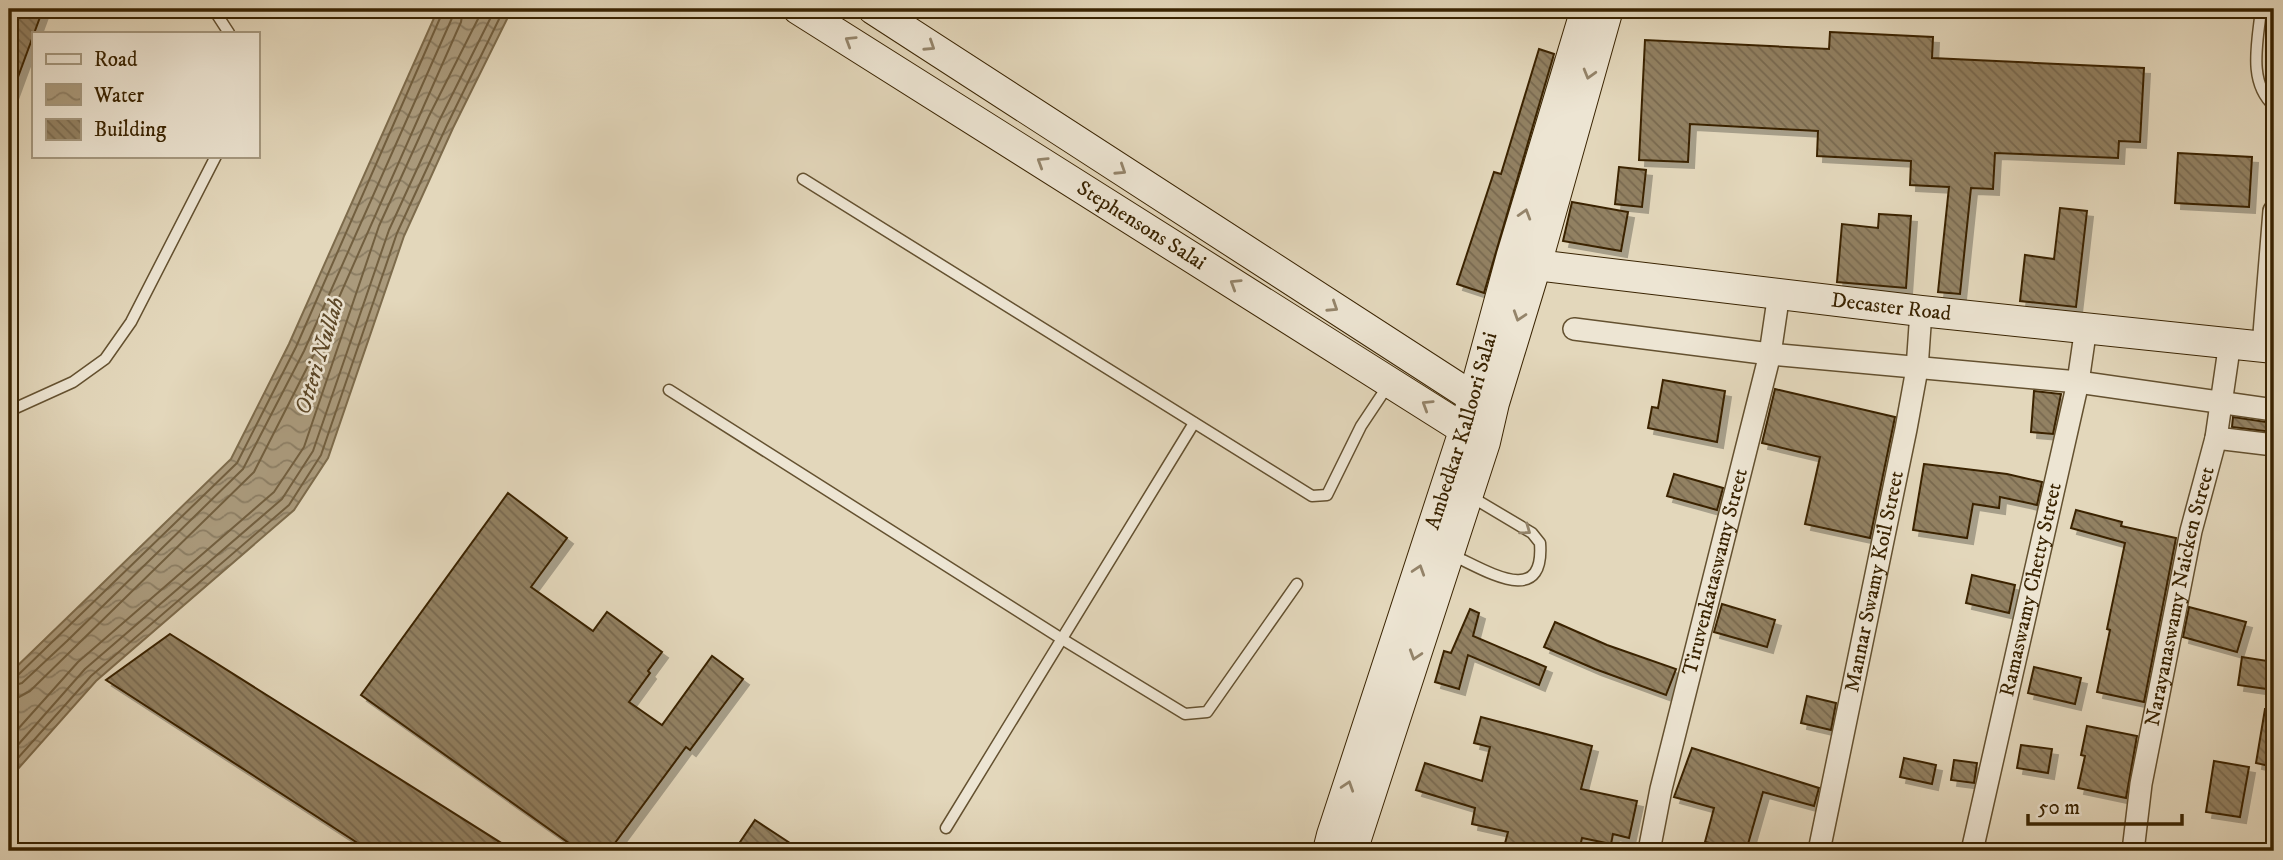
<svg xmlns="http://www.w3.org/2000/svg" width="2283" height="860" viewBox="0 0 2283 860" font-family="'IM FELL DW Pica',serif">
<defs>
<pattern id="water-waves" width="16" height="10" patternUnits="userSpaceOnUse" patternTransform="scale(1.75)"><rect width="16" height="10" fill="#aa9a7c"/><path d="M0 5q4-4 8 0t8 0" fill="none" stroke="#8b7d63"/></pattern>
<pattern id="building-back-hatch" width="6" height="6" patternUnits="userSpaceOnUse" patternTransform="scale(1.75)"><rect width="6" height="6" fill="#928162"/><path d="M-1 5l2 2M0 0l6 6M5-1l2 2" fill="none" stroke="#78694f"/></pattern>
<filter id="shadow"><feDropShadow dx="6" dy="6" stdDeviation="0" flood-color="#0004"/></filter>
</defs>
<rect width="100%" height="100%" fill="#e3d7bb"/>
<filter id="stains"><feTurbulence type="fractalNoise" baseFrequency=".00286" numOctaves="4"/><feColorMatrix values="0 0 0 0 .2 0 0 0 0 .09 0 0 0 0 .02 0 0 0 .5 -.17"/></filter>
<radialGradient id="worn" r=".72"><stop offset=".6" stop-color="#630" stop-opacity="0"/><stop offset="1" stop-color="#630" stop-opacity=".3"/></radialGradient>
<!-- water -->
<polygon fill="url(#water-waves)" stroke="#7d6b4b" stroke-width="2" points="438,9 512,9 453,128 404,236 328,458 294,510 96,681 9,779 9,674 231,459 289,344"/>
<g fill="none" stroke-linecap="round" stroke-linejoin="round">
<!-- shore -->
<g stroke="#725f3f" stroke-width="2">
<polyline points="9,679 16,677 237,463 296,347 444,9"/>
<polyline points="9,687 22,683 67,641 243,469 304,351 452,18 453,9"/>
<polyline points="9,698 19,697 30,691 254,472 313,356 461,22 463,9"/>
<polyline points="9,739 78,662 274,492 304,447 379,226 429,116 483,9"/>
<polyline points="9,755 85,669 282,499 313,451 389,230 439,121 495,9"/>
<polyline points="9,768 91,676 289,505 321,455 397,233 447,125 504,9"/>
</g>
</g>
<!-- building -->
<g fill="url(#building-back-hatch)" stroke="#3a2402" stroke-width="2" filter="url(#shadow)">
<polygon points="9,9 43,9 11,96 9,96"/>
<polygon points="1830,32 1933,37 1932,58 2144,68 2140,142 2119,141 2118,158 1995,153 1993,189 1971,188 1960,294 1938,292 1949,187 1910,185 1911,161 1817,156 1818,131 1690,124 1688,162 1639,160 1645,40 1829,49"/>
<polygon points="1539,49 1554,54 1484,293 1457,284 1494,172 1501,174"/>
<polygon points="2178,153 2252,157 2249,207 2175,203"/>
<polygon points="1619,167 1646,170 1642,207 1615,204"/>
<polygon points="1572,202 1628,212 1621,251 1563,241"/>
<polygon points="2060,208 2087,211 2076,307 2020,301 2025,255 2054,259"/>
<polygon points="1879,214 1911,216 1906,288 1837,282 1842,224 1878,228"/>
<polygon points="1663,380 1725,391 1717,442 1648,428 1652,407 1658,408"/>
<polygon points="1775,389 1895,417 1870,538 1805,524 1820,457 1762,443"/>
<polygon points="2034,391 2061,394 2053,434 2031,432"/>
<polygon points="2233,417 2273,423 2272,432 2232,427"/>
<polygon points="1924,464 2007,474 2042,482 2037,505 2000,497 1999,508 1973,504 1967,538 1913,530"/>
<polygon points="1674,474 1723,488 1717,510 1667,496"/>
<polygon points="508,493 567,538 531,587 593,631 607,612 662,652 648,671 650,673 629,702 662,725 712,656 743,679 690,750 686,747 609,851 580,851 361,695"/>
<polygon points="2076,510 2122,522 2121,526 2176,538 2144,702 2097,692 2110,630 2107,629 2125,543 2071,528"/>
<polygon points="1972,575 2015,585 2009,613 1966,603"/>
<polygon points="1722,604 1775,620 1767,647 1714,632"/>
<polygon points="2189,607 2246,622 2237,652 2183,637"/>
<polygon points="1470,609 1479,613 1473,636 1546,667 1539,685 1468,655 1459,689 1435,682 1444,651 1451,653"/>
<polygon points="1555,622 1607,645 1676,669 1666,695 1595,669 1544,647"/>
<polygon points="170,634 514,851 370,851 106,680"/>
<polygon points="2242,657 2274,662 2274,690 2238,685"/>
<polygon points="2034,667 2081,678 2075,704 2028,693"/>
<polygon points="1807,696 1836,703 1831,730 1801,723"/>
<polygon points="2265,709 2274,709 2274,767 2256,763"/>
<polygon points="1481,717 1592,746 1581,789 1637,801 1629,838 1613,834 1611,844 1582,838 1579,851 1503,851 1508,832 1472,824 1475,808 1416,790 1425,763 1482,781 1490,747 1474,743"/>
<polygon points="2087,726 2137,736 2126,798 2078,788 2085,756 2081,755"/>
<polygon points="2021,745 2052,749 2048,773 2017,768"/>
<polygon points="1692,748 1819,788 1814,806 1763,792 1746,851 1705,842 1714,808 1674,797"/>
<polygon points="1904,758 1936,765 1932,784 1900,777"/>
<polygon points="1954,760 1977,763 1974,783 1951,780"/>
<polygon points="2214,761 2249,767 2240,817 2206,812"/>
<polygon points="755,820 802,851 734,851"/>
</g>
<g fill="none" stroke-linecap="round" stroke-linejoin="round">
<defs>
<g id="lane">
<polyline points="211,9 216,13 229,33"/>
<path d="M2261 9C2258 41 2247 82 2274 106"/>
<polyline points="803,179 1312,496 1327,495 1361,426 1389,384"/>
<polyline points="669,390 1062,639 1185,714 1207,712 1297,584"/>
<polyline points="9,411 73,382 105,359 131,322 216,156"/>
<path d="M1452 555C1484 569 1545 610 1540 543L1532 533 1470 496"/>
<polyline points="946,828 1194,423"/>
</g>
<g id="street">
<polyline points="1574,329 1770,354 2078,382 2274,410"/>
<polyline points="2263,346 2274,211"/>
<polyline points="2216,438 2274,445"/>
<path id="s1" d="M1649 851 1661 789 1770 354 1779 293"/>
<path id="s2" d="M1819 851 1906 429 1917 369 1921 311"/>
<path id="s3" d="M1972 851 2078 382 2086 327"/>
<path id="s4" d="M2133 851 2141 784 2191 531 2216 438 2230 342"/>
</g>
<g id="secondary">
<path id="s5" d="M798 9 1481 440"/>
<polyline points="873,9 1474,398 1490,402"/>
<path id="s6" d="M1519 258 1536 265 1921 311 2274 348"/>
<path id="s7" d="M1328 851 1332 835 1465 428 1512 255 1586 9"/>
<polyline points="1352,851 1485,442 1494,403 1536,265 1608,9"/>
</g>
</defs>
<!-- lane casing -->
<use href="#lane" stroke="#645130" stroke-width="13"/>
<!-- street casing -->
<use href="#street" stroke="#645130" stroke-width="24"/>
<!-- secondary casing -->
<use href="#secondary" stroke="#3a2402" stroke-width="32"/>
<!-- lane -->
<use href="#lane" stroke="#ede5d3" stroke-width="10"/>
<!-- street -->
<use href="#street" stroke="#ede5d3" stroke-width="21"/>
<!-- secondary -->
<use href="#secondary" stroke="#ede5d3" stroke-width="30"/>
</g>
<!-- one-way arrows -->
<defs><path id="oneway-chevron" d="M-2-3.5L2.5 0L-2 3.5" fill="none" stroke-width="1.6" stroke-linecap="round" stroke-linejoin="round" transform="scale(1.75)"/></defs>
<g stroke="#94846a">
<use href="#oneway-chevron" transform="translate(850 41) rotate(-148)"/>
<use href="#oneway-chevron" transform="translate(930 46) rotate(33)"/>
<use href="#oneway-chevron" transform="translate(1589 74) rotate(106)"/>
<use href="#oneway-chevron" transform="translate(1042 162) rotate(-148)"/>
<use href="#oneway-chevron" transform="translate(1121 170) rotate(33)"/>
<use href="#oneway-chevron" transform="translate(1525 214) rotate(-73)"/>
<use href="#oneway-chevron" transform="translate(1235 284) rotate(-148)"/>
<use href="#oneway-chevron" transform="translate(1333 307) rotate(33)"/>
<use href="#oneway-chevron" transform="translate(1519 316) rotate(108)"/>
<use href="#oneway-chevron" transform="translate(1427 405) rotate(-148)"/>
<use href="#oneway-chevron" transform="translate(1526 530) rotate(36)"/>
<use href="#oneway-chevron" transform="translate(1419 570) rotate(-72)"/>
<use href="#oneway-chevron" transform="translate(1415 655) rotate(108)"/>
<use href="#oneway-chevron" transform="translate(1348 786) rotate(-72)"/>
</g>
<g text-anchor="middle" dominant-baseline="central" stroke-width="5" stroke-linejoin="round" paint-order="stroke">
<!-- street labels -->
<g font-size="21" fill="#3a2402" stroke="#ede5d3">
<text stroke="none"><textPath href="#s5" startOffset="406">Stephensons Salai</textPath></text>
<text stroke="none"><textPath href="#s6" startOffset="376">Decaster Road</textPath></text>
<text stroke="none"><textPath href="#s7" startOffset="441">Ambedkar Kalloori Salai</textPath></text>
<text stroke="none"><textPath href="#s1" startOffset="287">Tiruvenkataswamy Street</textPath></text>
<text stroke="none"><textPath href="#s2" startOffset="275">Mannar Swamy Koil Street</textPath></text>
<text stroke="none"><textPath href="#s3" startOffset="268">Ramaswamy Chetty Street</textPath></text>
<text stroke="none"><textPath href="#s4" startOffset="259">Narayanaswamy Naicken Street</textPath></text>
</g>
<!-- water labels -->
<g font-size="23" font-style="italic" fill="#5c4727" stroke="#ede5d3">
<text transform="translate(320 356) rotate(-73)">Otteri Nullah</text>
</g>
</g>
<!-- margin -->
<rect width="2283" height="860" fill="none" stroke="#e3d7bb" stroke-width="35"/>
<rect x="10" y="10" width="2262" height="839" fill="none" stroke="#3a2402" stroke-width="3.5"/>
<rect x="18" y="18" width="2248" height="825" fill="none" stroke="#3a2402" stroke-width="2"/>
<!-- legend -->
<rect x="32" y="32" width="228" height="126" fill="#ede5d3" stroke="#a5987f" stroke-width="2"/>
<rect x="46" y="54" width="35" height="10" fill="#ede5d3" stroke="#a5987f" stroke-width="2"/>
<text x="94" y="66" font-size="21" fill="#3a2402">Road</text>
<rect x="46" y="84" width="35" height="21" fill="url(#water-waves)" stroke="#a5987f" stroke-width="2"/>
<text x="94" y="102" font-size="21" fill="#3a2402">Water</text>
<rect x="46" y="119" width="35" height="21" fill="url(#building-back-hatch)" stroke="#a5987f" stroke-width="2"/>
<text x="94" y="136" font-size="21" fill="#3a2402">Building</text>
<!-- scale -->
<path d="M2028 814v10h154v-10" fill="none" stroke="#3a2402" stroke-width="3.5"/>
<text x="2038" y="814" font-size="21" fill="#3a2402" stroke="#ede5d3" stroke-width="5" paint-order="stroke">50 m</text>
<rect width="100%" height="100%" filter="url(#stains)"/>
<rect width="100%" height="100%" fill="url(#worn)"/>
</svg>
